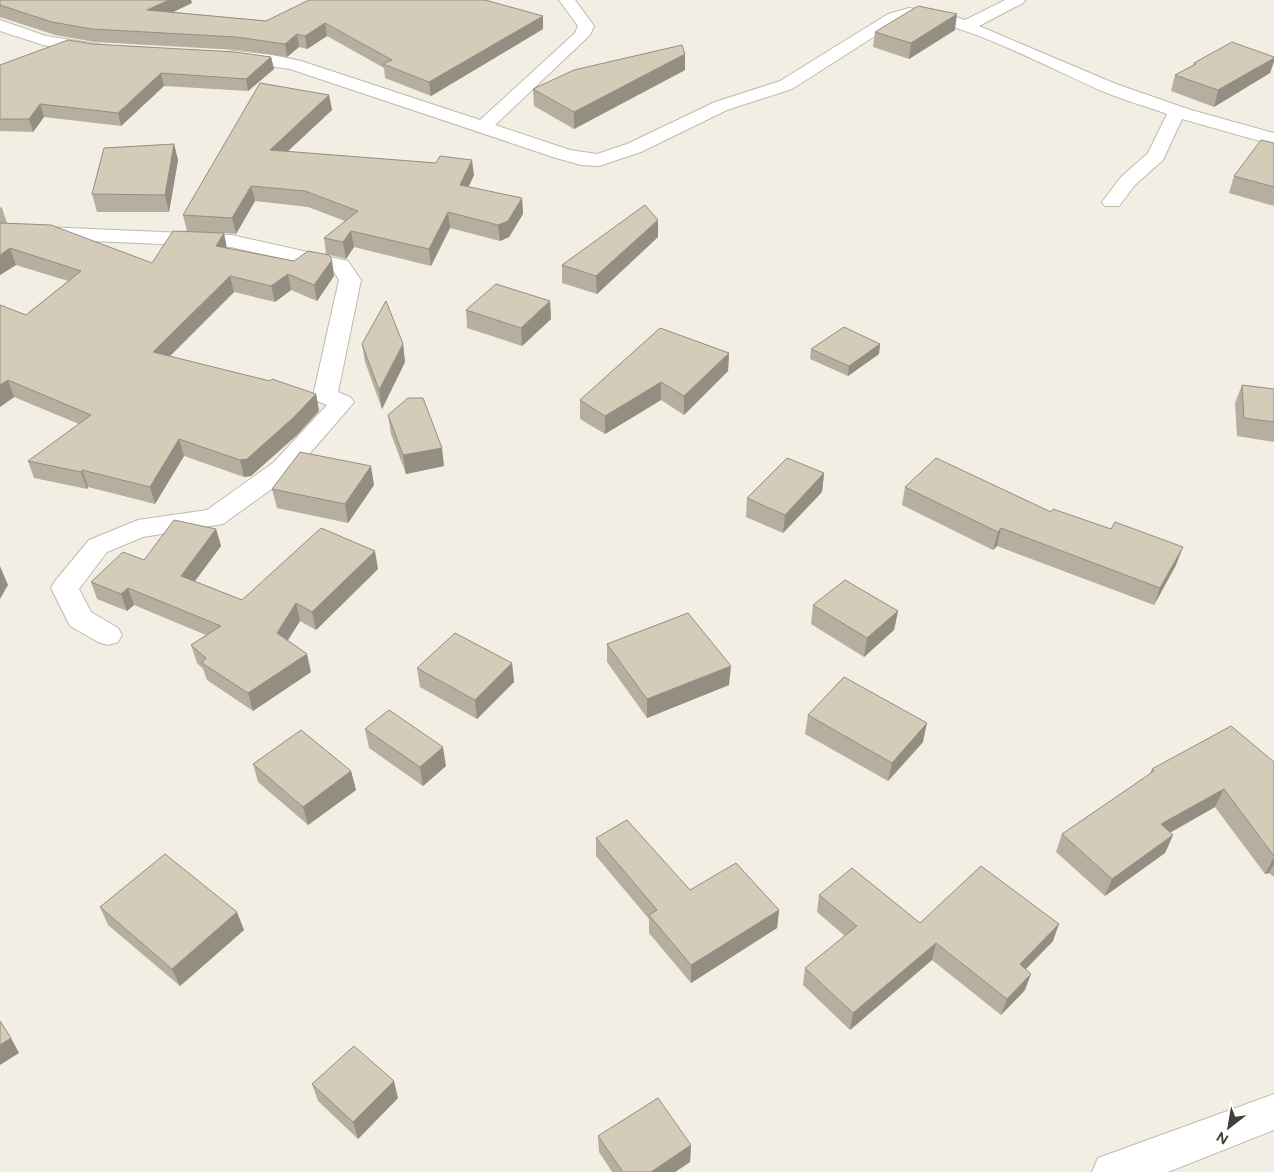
<svg xmlns="http://www.w3.org/2000/svg" width="1274" height="1172" viewBox="0 0 1274 1172" font-family="Figtree,sans-serif">
<rect width="100%" height="100%" fill="#f2eee4"/>
<g fill="none" stroke-linecap="round" stroke-linejoin="round">
<defs>
<g id="minor">
<path d="M559 0H575L594 26 590 35 495 125 570 150 597 154 627 144 715 102 780 81 888 14 909 8 944 13 965 20 1005 0H1025L1023 3 979 26 1116 84 1191 110 1274 133V145L1182 119 1163 160 1135 185 1119 206H1105L1102 202 1121 177 1148 153 1167 114C1145 106 1123 100 1102 91 1059 73 941 9 900 20L792 89 727 110 641 152 599 166 581 165 556 158 290 69 234 61 228 60 225 56 228 52 234 51 272 55 301 61 480 120 575 33 578 26Z"/>
<polygon points="0,20 46,36 103,45 105,49 103,53 97,54 43,45 0,31"/>
<polygon points="0,225 231,235 348,261 361,280 338,392 350,397 354,402 350,407 291,475 223,524 143,537 107,552 79,589 91,612 118,628 122,635 118,642 108,645 98,642 70,626 51,588 55,581 89,540 138,520 207,510 273,463 327,405 317,401 313,396 339,280 333,270 231,247 0,237"/>
<polygon points="1274,1094 1274,1130 1168,1172 1092,1172 1098,1158"/>
</g>
</defs>
<!-- minor casing -->
<use href="#minor" stroke="#c0baa9" stroke-width="2"/>
<!-- minor -->
<use href="#minor" fill="#fff" fill-rule="evenodd"/>
</g>
<!-- wall -->
<g fill="#b6af9f">
<polygon points="0,0 192,3 173,12 266,21 543,16 543,29 431,96 385,78 384,68 327,36 307,49 299,47 287,57 238,50 95,42 55,35 0,17"/>
<polygon points="955,30 909,59 873,47 875,32"/>
<polygon points="92,44 271,57 274,69 248,91 164,86 121,126 44,117 33,132 0,131 0,65"/>
<polygon points="1274,57 1274,61 1270,73 1214,107 1171,91 1175,75 1193,65 1194,63"/>
<polygon points="685,70 574,129 534,106 533,89"/>
<polygon points="329,95 332,110 288,151 474,175 468,187 522,198 523,214 509,237 500,241 450,228 431,266 354,247 346,259 326,254 324,238 345,221 308,207 255,201 236,234 224,233 227,249 334,276 317,301 291,290 275,302 234,292 170,356 316,394 319,411 297,435 251,476 244,477 184,456 155,504 88,487 87,489 34,478 28,461 79,424 14,397 0,407 0,305 26,315 68,281 16,265 0,275 0,207 2,208 7,223 152,263 187,231 183,215"/>
<polygon points="1274,143 1274,206 1229,193 1234,176"/>
<polygon points="174,144 178,160 169,212 97,212 92,194"/>
<polygon points="658,237 597,294 562,283 562,265"/>
<polygon points="550,301 551,319 522,346 467,328 466,310"/>
<polygon points="362,344 403,344 405,362 382,409 365,362"/>
<polygon points="880,344 879,354 848,376 810,359 811,349"/>
<polygon points="729,353 728,371 684,415 661,400 605,434 580,419 580,400"/>
<polygon points="1242,385 1274,389 1274,442 1237,436 1235,403"/>
<polygon points="388,415 444,466 406,474 391,434"/>
<polygon points="824,473 822,492 783,533 746,517 747,498"/>
<polygon points="374,485 348,523 277,508 272,489"/>
<polygon points="905,487 1051,512 1111,529 1176,565 1154,605 997,546 993,550 902,505"/>
<polygon points="216,529 221,546 195,581 242,600 378,569 316,630 300,621 287,641 311,672 253,711 207,680 203,669 197,663 191,645 206,635 134,605 127,611 97,599 91,582 144,560"/>
<polygon points="813,605 898,611 894,630 864,657 811,624"/>
<polygon points="607,644 729,685 647,718 607,662"/>
<polygon points="512,663 514,682 477,719 420,687 417,668"/>
<polygon points="808,715 923,742 888,781 805,734"/>
<polygon points="365,729 446,766 423,786 369,748"/>
<polygon points="1274,762 1274,877 1269,873 1265,874 1215,807 1170,833 1173,835 1165,853 1105,896 1056,852 1062,834 1149,775 1152,769"/>
<polygon points="253,764 351,771 356,790 308,825 258,782"/>
<polygon points="596,838 690,890 779,910 777,928 691,983 649,933 649,919 596,856"/>
<polygon points="819,895 920,923 1053,941 1026,969 1025,990 1001,1015 932,960 850,1030 803,985 805,968 845,936 817,912"/>
<polygon points="100,907 244,930 180,986 108,925"/>
<polygon points="312,1084 398,1098 358,1139 318,1101"/>
<polygon points="598,1136 691,1145 690,1162 675,1172 612,1172 599,1152"/>
</g>
<!-- shaded-wall -->
<g fill="#948e82">
<polygon points="169,0 191,0 192,3 150,23 147,10"/>
<polygon points="957,14 955,30 909,59 911,43"/>
<polygon points="543,16 543,29 431,96 429,82"/>
<polygon points="325,23 327,36 307,49 305,36"/>
<polygon points="297,34 299,47 287,57 285,44"/>
<polygon points="685,54 685,70 574,129 574,112"/>
<polygon points="271,57 274,69 248,91 246,79"/>
<polygon points="1274,58 1274,61 1270,73 1214,107 1218,90"/>
<polygon points="161,73 164,86 121,126 118,113"/>
<polygon points="329,95 332,110 273,165 270,150"/>
<polygon points="40,104 44,117 33,132 29,119"/>
<polygon points="174,144 178,160 169,212 165,195"/>
<polygon points="472,160 474,175 462,201 460,185"/>
<polygon points="251,186 255,201 236,234 232,218"/>
<polygon points="522,198 523,214 509,237 500,241 498,225"/>
<polygon points="448,212 450,228 431,266 429,249"/>
<polygon points="658,220 658,237 597,294 596,276"/>
<polygon points="351,231 354,247 346,259 343,242"/>
<polygon points="224,233 227,249 216,246"/>
<polygon points="10,248 16,265 0,275 0,255"/>
<polygon points="332,260 334,276 317,301 314,285"/>
<polygon points="288,274 291,290 275,302 271,286"/>
<polygon points="230,276 234,292 158,368 153,352"/>
<polygon points="550,301 551,319 522,346 521,328"/>
<polygon points="403,344 405,362 382,409 379,390"/>
<polygon points="880,344 879,354 848,376 849,366"/>
<polygon points="729,353 728,371 684,415 684,396"/>
<polygon points="8,380 14,397 0,407 0,385"/>
<polygon points="661,382 661,400 605,434 605,416"/>
<polygon points="316,394 319,411 297,435 251,476 244,477 240,460"/>
<polygon points="179,439 184,456 155,504 150,487"/>
<polygon points="442,448 444,466 406,474 403,455"/>
<polygon points="371,466 374,485 348,523 345,504"/>
<polygon points="82,470 88,487 87,489 81,472"/>
<polygon points="824,473 822,492 783,533 785,515"/>
<polygon points="1001,528 997,546 993,550 998,532"/>
<polygon points="216,529 221,546 186,593 181,576"/>
<polygon points="1183,547 1176,565 1154,605 1160,588"/>
<polygon points="375,551 378,569 316,630 312,612"/>
<polygon points="0,566 8,585 0,599"/>
<polygon points="128,588 134,605 127,611 121,594"/>
<polygon points="296,603 300,621 281,651 277,633"/>
<polygon points="898,611 894,630 864,657 867,638"/>
<polygon points="307,654 311,672 253,711 248,693"/>
<polygon points="512,663 514,682 477,719 475,700"/>
<polygon points="731,666 729,685 647,718 647,699"/>
<polygon points="927,723 923,742 888,781 892,763"/>
<polygon points="443,747 446,766 423,786 420,767"/>
<polygon points="351,771 356,790 308,825 303,807"/>
<polygon points="1224,789 1215,807 1153,842 1161,824"/>
<polygon points="1173,835 1165,853 1105,896 1112,879"/>
<polygon points="1274,857 1274,864 1269,873 1265,874"/>
<polygon points="779,910 777,928 691,983 691,965"/>
<polygon points="237,912 244,930 180,986 172,969"/>
<polygon points="1059,924 1053,941 1014,981 1020,964"/>
<polygon points="936,943 932,960 850,1030 853,1013"/>
<polygon points="1031,974 1025,990 1001,1015 1007,999"/>
<polygon points="11,1038 19,1053 0,1065 0,1045"/>
<polygon points="394,1081 398,1098 358,1139 353,1122"/>
<polygon points="691,1145 690,1162 675,1172 651,1172"/>
</g>
<!-- building -->
<g fill="#d4cbb9" stroke="#948e82">
<polygon points="0,0 169,0 147,10 266,21 309,0 485,0 543,16 429,82 383,64 392,60 325,23 305,36 297,34 285,44 236,37 92,29 52,22 0,5"/>
<polygon points="918,6 957,14 911,43 875,32"/>
<polygon points="68,40 92,44 235,52 271,57 246,79 161,73 118,113 40,104 29,119 0,119 0,65"/>
<polygon points="1232,42 1274,57 1274,58 1218,90 1175,75 1196,64 1194,63"/>
<polygon points="682,45 685,54 574,112 533,89 574,70"/>
<polygon points="260,83 329,95 270,150 436,163 440,156 472,160 460,185 522,198 508,221 498,225 448,212 429,249 351,231 343,242 324,238 358,211 305,191 251,186 232,218 183,215"/>
<polygon points="1261,140 1274,143 1274,187 1234,176"/>
<polygon points="174,144 165,195 92,194 104,148"/>
<polygon points="645,205 658,220 596,276 562,265"/>
<polygon points="0,223 51,225 152,263 173,231 224,233 216,246 294,261 308,251 329,255 332,260 314,285 288,274 271,286 230,276 153,352 270,381 272,379 316,394 293,418 247,459 240,460 179,439 150,487 82,470 81,472 28,461 91,415 8,380 0,385 0,305 26,315 81,271 10,248 0,255"/>
<polygon points="496,284 550,301 521,328 466,310"/>
<polygon points="386,301 403,344 379,390 362,344"/>
<polygon points="844,327 880,344 849,366 811,349"/>
<polygon points="660,328 729,353 684,396 661,382 605,416 580,400"/>
<polygon points="1242,385 1274,389 1274,422 1244,418"/>
<polygon points="408,398 423,398 442,448 403,455 388,415"/>
<polygon points="300,452 371,466 345,504 272,489"/>
<polygon points="787,458 824,473 785,515 747,498"/>
<polygon points="936,458 1051,512 1053,509 1111,529 1115,522 1183,547 1160,588 1001,528 998,532 905,487"/>
<polygon points="174,520 216,529 181,576 242,600 321,528 375,551 312,612 296,603 277,633 307,654 248,693 202,663 206,658 191,645 221,626 128,588 121,594 91,582 123,552 144,560"/>
<polygon points="845,580 898,611 867,638 813,605"/>
<polygon points="688,613 731,666 647,699 607,644"/>
<polygon points="455,633 512,663 475,700 417,668"/>
<polygon points="844,677 927,723 892,763 808,715"/>
<polygon points="389,710 443,747 420,767 365,729"/>
<polygon points="1231,726 1274,762 1274,856 1224,789 1161,824 1173,835 1112,879 1062,834 1154,771 1152,769"/>
<polygon points="301,730 351,771 303,807 253,764"/>
<polygon points="627,820 690,890 736,863 779,910 691,965 649,915 657,910 596,838"/>
<polygon points="165,854 237,912 172,969 100,907"/>
<polygon points="981,866 1059,924 1020,964 1031,974 1007,999 936,943 853,1013 805,968 857,926 819,895 852,868 920,923"/>
<polygon points="0,1021 11,1038 0,1045"/>
<polygon points="354,1046 394,1081 353,1122 312,1084"/>
<polygon points="658,1098 691,1145 651,1172 623,1172 598,1136"/>
</g>
<!-- north arrow -->
<g transform="translate(1229 1127) rotate(211)" stroke="#ffffff" stroke-width="4" paint-order="stroke">
<path d="M0-4L9 19L0 12L-9 19Z" fill="#443f34"/>
<text y="-8" font-size="14" font-weight="bold" text-anchor="middle" fill="#443f34">N</text>
</g>
</svg>
